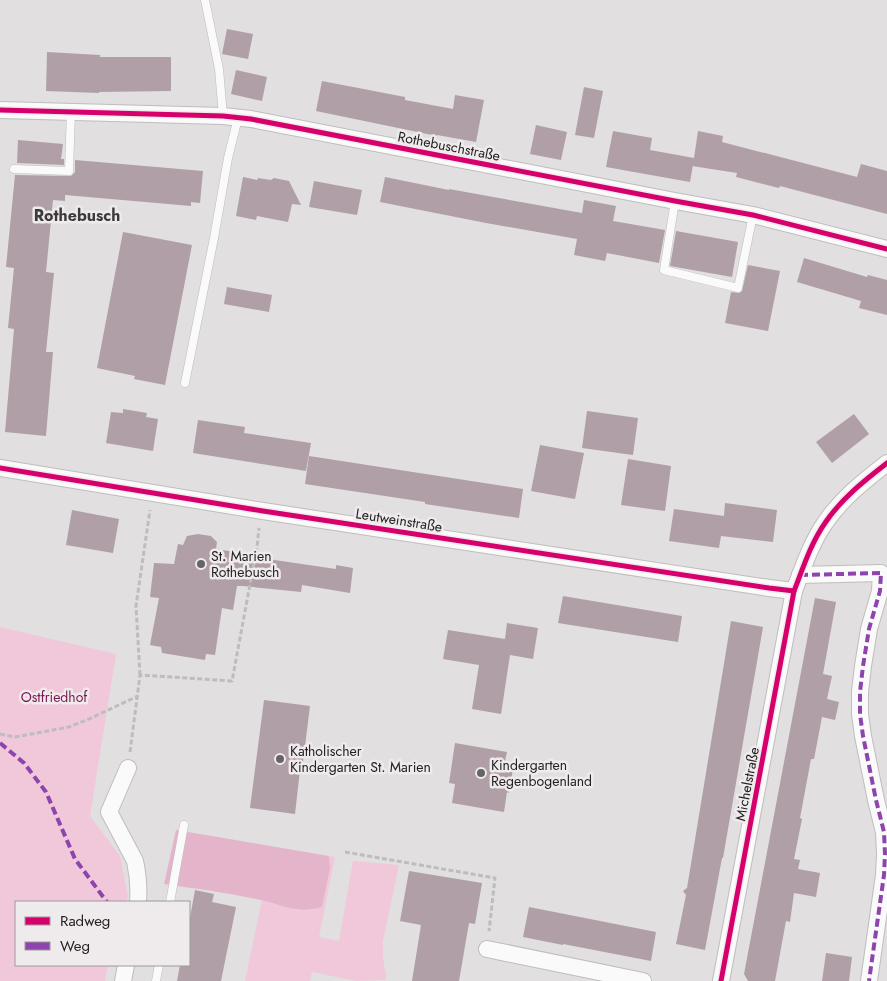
<svg xmlns="http://www.w3.org/2000/svg" width="887" height="981" viewBox="0 0 887 981" font-family="Jost,sans-serif">
<rect width="100%" height="100%" fill="#e1dfe0"/>
<!-- green -->
<g fill="#f1c8da">
<polygon points="0,627 116,654 90,816 120,856 128,896 126,902 16,902 16,965 108,965 105,981 0,981"/>
<polygon points="329,856 335,857 319,937 339,941 353,861 399,865 383,941 383,958 386,976 386,980 356,981 312,972 310,981 245,981 262,900 297,910 322,907 330,869"/>
</g>
<!-- forest -->
<path fill="#e4b4cb" d="M176 830 329 856 330 869 322 907C295 914 287 906 261 900 230 893 197 889 164 884Z"/>
<!-- building -->
<g fill="#b09fa7">
<polygon points="227,29 253,34 248,59 222,54"/>
<polygon points="47,52 100,55 100,57 171,57 171,91 99,92 99,93 46,91"/>
<polygon points="236,70 267,77 262,101 231,94"/>
<polygon points="322,81 405,97 405,100 453,109 455,95 484,100 476,142 437,135 437,136 316,111"/>
<polygon points="584,87 603,91 594,138 575,135"/>
<polygon points="536,125 567,132 561,160 530,154"/>
<polygon points="613,131 652,138 650,150 694,158 698,131 723,136 722,142 857,177 861,164 887,171 887,214 780,186 779,188 736,177 737,173 692,166 694,159 690,182 606,167"/>
<polygon points="18,140 63,144 61,159 64,159 64,165 17,163"/>
<polygon points="75,160 203,171 200,203 191,202 191,206 65,195 65,201 53,200 46,272 54,273 46,352 53,352 46,436 5,432 14,329 8,328 14,268 6,267 15,175 71,176 75,172"/>
<polygon points="243,177 257,180 258,178 271,180 274,178 289,181 301,205 292,204 288,222 257,216 256,220 236,216"/>
<polygon points="385,177 449,190 449,189 582,213 584,200 616,206 613,221 665,230 659,263 607,253 605,261 574,255 577,239 486,223 380,202"/>
<polygon points="314,181 362,190 357,215 309,207"/>
<polygon points="676,231 738,242 732,277 670,266"/>
<polygon points="123,232 192,245 165,385 134,379 135,376 97,368"/>
<polygon points="804,258 867,277 868,275 887,280 887,315 859,308 861,301 797,282"/>
<polygon points="748,265 780,271 768,331 725,323 731,292 739,293 742,291"/>
<polygon points="227,287 272,295 269,312 224,304"/>
<polygon points="123,409 147,413 146,417 158,419 153,451 106,443 111,412 123,413"/>
<polygon points="587,411 638,418 633,455 582,448"/>
<polygon points="854,414 869,434 832,463 816,442"/>
<polygon points="198,420 245,427 244,433 311,443 306,471 193,453"/>
<polygon points="540,445 584,453 575,499 531,491"/>
<polygon points="309,456 523,489 519,518 425,504 425,502 305,484"/>
<polygon points="628,459 671,466 665,511 621,505"/>
<polygon points="725,503 777,510 773,542 721,536 719,548 669,541 674,509 724,516"/>
<polygon points="72,510 119,519 113,553 66,545"/>
<polygon points="198,534 211,536 217,542 216,549 249,554 248,556 336,569 336,565 353,568 350,593 302,585 301,592 243,586 237,586 233,610 222,608 215,655 206,654 205,660 162,653 161,647 150,645 159,598 150,597 154,563 174,564 178,544 183,545 187,536"/>
<polygon points="563,596 682,616 678,642 558,623"/>
<polygon points="815,598 836,602 823,674 832,676 827,699 839,702 835,720 822,717 814,759 811,759 800,818 802,819 794,859 800,860 798,869 820,873 816,897 794,893 790,922 786,921 775,981 748,981 744,974"/>
<polygon points="731,621 763,627 723,858 722,858 705,950 676,944 686,895 683,891 687,888"/>
<polygon points="507,623 538,628 533,659 510,655 501,714 472,709 479,665 443,659 448,630 505,639"/>
<polygon points="264,700 310,706 302,770 300,770 295,814 250,808"/>
<polygon points="455,743 507,752 505,761 514,763 509,793 507,792 504,812 452,803 455,784 449,783"/>
<polygon points="409,871 482,883 475,924 469,923 459,981 412,981 421,925 400,921"/>
<polygon points="195,890 214,894 212,902 236,907 221,981 177,981 180,965 189,965 189,923"/>
<polygon points="529,907 656,932 651,961 563,944 563,945 523,937"/>
<polygon points="826,953 852,957 849,981 822,981"/>
</g>
<g fill="none" stroke-linecap="round" stroke-linejoin="round">
<defs>
<g id="service">
<polyline points="205,0 219,69 223,116"/>
<polyline points="14,169 69,171 71,111"/>
<polyline points="675,201 664,270 738,288 753,215"/>
<polyline points="185,383 214,238 228,158 238,118"/>
<polyline points="170,902 184,825"/>
<polyline points="156,981 159,965"/>
</g>
<g id="minor">
<polyline points="0,110 223,116 251,119 675,201 753,215 887,249"/>
<polyline points="0,468 263,511 769,588 794,591"/>
<polyline points="800,575 881,573 880,591 869,629 863,666 860,692 860,714 863,736 876,800 884,832 885,854 884,875 869,981"/>
<path d="M128 768 109 812 135 861C138 875 139 889 138 902"/>
<polyline points="487,949 643,981"/>
<polyline points="123,981 126,965"/>
<path d="M721 981 794 591C803 568 811 543 825 523 841 499 865 480 887 463"/>
</g>
</defs>
<!-- service casing -->
<use href="#service" stroke="#bfbdbe" stroke-width="9"/>
<!-- minor casing -->
<use href="#minor" stroke="#bfbdbe" stroke-width="18"/>
<!-- path -->
<g stroke="#bebdbd" stroke-width="3" stroke-dasharray="5 2.5" stroke-linecap="butt">
<polyline points="140,675 136,606 150,510"/>
<polyline points="0,734 15,737 69,727 89,719 138,696"/>
<polyline points="130,752 140,675 232,681 257,547 259,528"/>
<polyline points="345,852 495,878 489,931"/>
</g>
<!-- service -->
<use href="#service" stroke="#fafafa" stroke-width="8"/>
<!-- minor -->
<use href="#minor" stroke="#fafafa" stroke-width="16"/>
<!-- quiet -->
<g stroke="#8e44ad" stroke-width="4" stroke-dasharray="8 4" stroke-linecap="butt">
<polyline points="800,575 881,573 880,591 869,629 863,666 860,692 860,714 863,736 876,800 884,832 885,854 884,875 869,981"/>
<polyline points="0,743 24,763 46,792 75,859 107,902"/>
</g>
<defs>
<g id="cycleway">
<polyline points="0,110 223,116 251,119 675,201 753,215 887,249"/>
<polyline points="0,468 263,511 769,588 794,591"/>
<path d="M721 981 794 591C803 568 811 543 825 523 841 499 865 480 887 463"/>
</g>
</defs>
<!-- cycleway casing -->
<use href="#cycleway" stroke="#efebed" stroke-width="8"/>
<!-- cycleway -->
<use href="#cycleway" stroke="#d6006c" stroke-width="5"/>
</g>
<!-- markers -->
<g fill="#666464" stroke="#efebed" stroke-width="2">
<circle cx="201" cy="564" r="5"/>
<circle cx="280" cy="759" r="5"/>
<circle cx="481" cy="773" r="5"/>
</g>
<g text-anchor="middle" dominant-baseline="central" stroke-width="5" stroke-linejoin="round" paint-order="stroke">
<!-- street labels -->
<g font-size="14" fill="#232122" stroke="#efebed">
<text transform="translate(449 146) rotate(11)">Rothebuschstraße</text>
<text transform="translate(399 520) rotate(9)">Leutweinstraße</text>
<text transform="translate(747 784) rotate(-79)">Michelstraße</text>
</g>
<!-- poi labels -->
<g font-size="14" fill="#232122" stroke="#efebed" text-anchor="start">
<text x="211" y="556">St. Marien<tspan x="211" dy="16">Rothebusch</tspan></text>
<text x="290" y="751">Katholischer<tspan x="290" dy="16">Kindergarten St. Marien</tspan></text>
<text x="491" y="765">Kindergarten<tspan x="491" dy="16">Regenbogenland</tspan></text>
</g>
<!-- park labels -->
<g font-size="14" fill="#7a1350" stroke="#efebed">
<text x="54" y="697">Ostfriedhof</text>
</g>
<!-- quarter labels -->
<g font-size="16" font-weight="bold" fill="#3d3a3c" stroke="#efebed">
<text x="77" y="215">Rothebusch</text>
</g>
</g>
<!-- legend -->
<rect x="15" y="901" width="175" height="65" fill="#efebed" stroke="#9d9a9c"/>
<rect x="25" y="917" width="25" height="8" fill="#d6006c" stroke="#9d9a9c"/>
<text x="60" y="926" font-size="15" fill="#232122">Radweg</text>
<rect x="25" y="942" width="25" height="8" fill="#8e44ad" stroke="#9d9a9c"/>
<text x="60" y="951" font-size="15" fill="#232122">Weg</text>
</svg>
